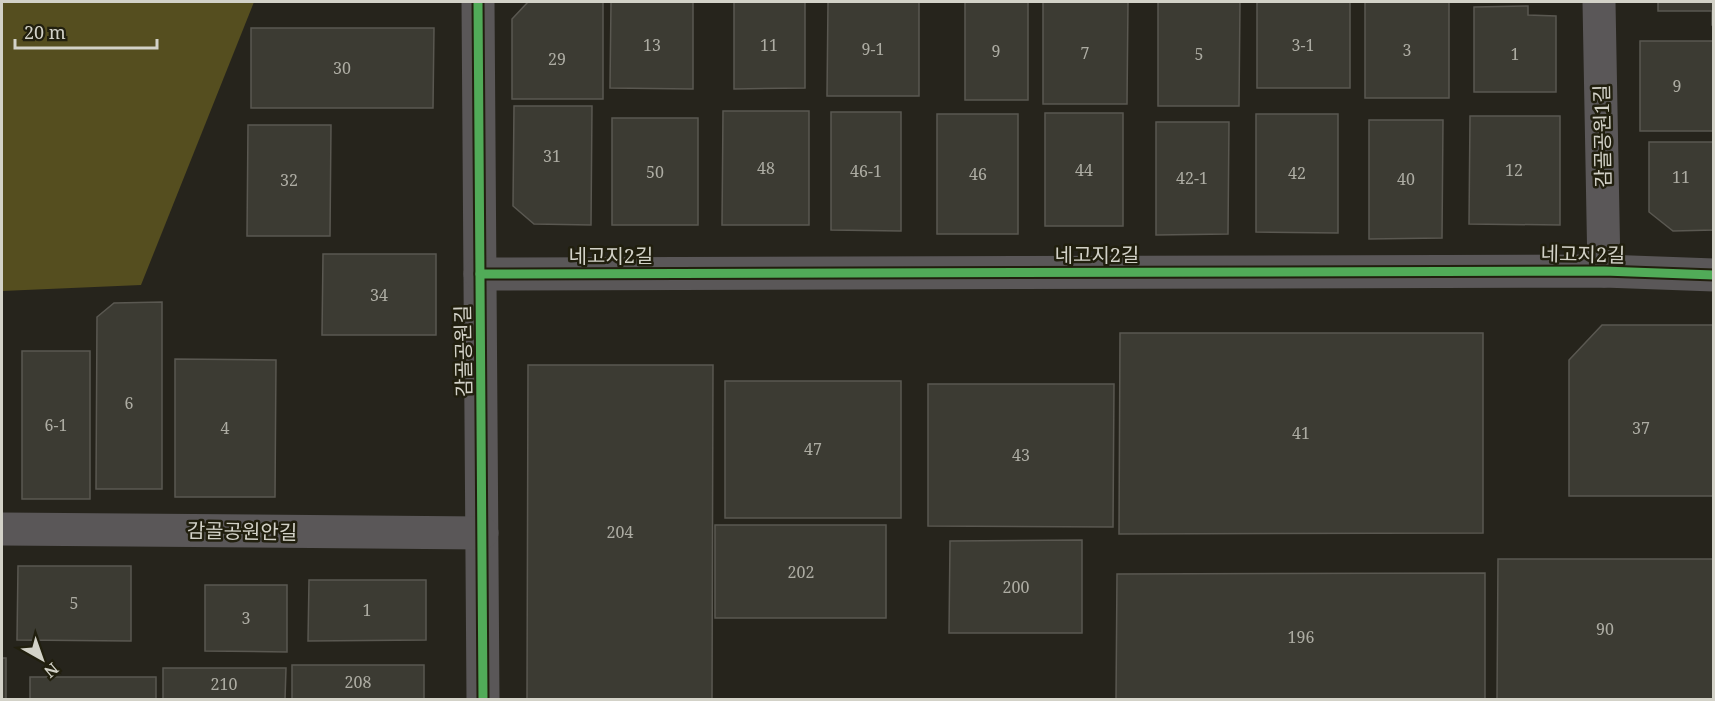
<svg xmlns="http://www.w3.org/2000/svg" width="1715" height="701" viewBox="0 0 1715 701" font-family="'Noto Serif','Noto Sans KR',serif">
<rect width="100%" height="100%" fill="#26241c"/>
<!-- forest -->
<polygon fill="#554e1f" points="2,2 254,2 141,285 2,291"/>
<!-- building -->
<g fill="#3c3b33" stroke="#5a5851" stroke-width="1.5">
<polygon points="528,2 603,2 603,99 512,99 512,19"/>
<polygon points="611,2 693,2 693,89 610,88"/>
<polygon points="734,2 805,2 805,88 734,89"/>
<polygon points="828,2 919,2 919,96 827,96"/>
<rect x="965" y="2" width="63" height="98"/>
<polygon points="1043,2 1128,2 1127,104 1043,104"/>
<polygon points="1158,2 1240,2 1239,106 1158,106"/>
<rect x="1257" y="2" width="93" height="86"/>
<rect x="1365" y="2" width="84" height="96"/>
<polygon points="1658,2 1714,2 1714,25 1712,25 1712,11 1658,11"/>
<polygon points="1528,6 1528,15 1556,16 1556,92 1474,92 1474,7"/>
<polygon points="251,28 434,28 433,108 251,108"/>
<rect x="1640" y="41" width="74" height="90"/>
<polygon points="514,106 592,106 591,225 534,224 513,206"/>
<polygon points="723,111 809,111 809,225 722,225"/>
<polygon points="831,112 901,112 901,231 831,230"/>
<rect x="1045" y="113" width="78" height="113"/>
<rect x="937" y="114" width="81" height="120"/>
<polygon points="1256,114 1338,114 1338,233 1256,232"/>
<polygon points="1470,116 1560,116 1560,225 1469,224"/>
<rect x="612" y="118" width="86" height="107"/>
<polygon points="1369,120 1443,120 1442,238 1369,239"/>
<polygon points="1156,122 1229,122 1228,234 1156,235"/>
<polygon points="248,125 331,125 330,236 247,236"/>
<polygon points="1649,142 1714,142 1714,230 1673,231 1649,212"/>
<polygon points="323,254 436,254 436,335 322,335"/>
<polygon points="162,302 162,489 96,489 97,317 114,303"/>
<polygon points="1602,325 1714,325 1714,496 1569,496 1569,360"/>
<polygon points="1120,333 1483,333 1483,533 1119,534"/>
<rect x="22" y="351" width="68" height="148"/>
<polygon points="175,359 276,360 275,497 175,497"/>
<polygon points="528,365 713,365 712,700 527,700"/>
<rect x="725" y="381" width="176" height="137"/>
<polygon points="928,384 1114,384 1113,527 928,526"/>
<rect x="715" y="525" width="171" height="93"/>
<polygon points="1082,540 1082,633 949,633 950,541"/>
<polygon points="1498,559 1714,559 1714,700 1497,700"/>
<polygon points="18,566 131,566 131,641 17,640"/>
<polygon points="1485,573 1485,700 1116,700 1117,574"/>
<polygon points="309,580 426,580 426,640 308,641"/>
<polygon points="205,585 287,585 287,652 205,651"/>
<rect x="2" y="658" width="4" height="42"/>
<rect x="292" y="665" width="132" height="35"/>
<polygon points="163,668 286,668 285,700 163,700"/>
<rect x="30" y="677" width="126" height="23"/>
</g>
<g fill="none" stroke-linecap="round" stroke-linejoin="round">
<!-- minor -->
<g stroke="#5a5758" stroke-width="33">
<polyline points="478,2 483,700"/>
<polyline points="1599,2 1604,271"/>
<polyline points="480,274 1604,271 1714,275"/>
<polyline points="2,529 482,533"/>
</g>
<defs>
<g id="cycleway">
<polyline points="478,2 483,700"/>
<polyline points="480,274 1604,271 1714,275"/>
</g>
</defs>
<!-- cycleway casing -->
<use href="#cycleway" stroke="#211f0e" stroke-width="13"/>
<!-- cycleway -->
<use href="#cycleway" stroke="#51ab58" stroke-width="9"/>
</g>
<g text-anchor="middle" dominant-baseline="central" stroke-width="5" stroke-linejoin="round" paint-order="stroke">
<!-- number labels -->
<g font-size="16" fill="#adaca3">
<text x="652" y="45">13</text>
<text x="769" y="45">11</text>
<text x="1303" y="45">3-1</text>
<text x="873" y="49">9-1</text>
<text x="1407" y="50">3</text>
<text x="996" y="51">9</text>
<text x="1085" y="53">7</text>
<text x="1199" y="54">5</text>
<text x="1515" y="54">1</text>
<text x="557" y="59">29</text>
<text x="342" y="68">30</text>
<text x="1677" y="86">9</text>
<text x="552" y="156">31</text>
<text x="766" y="168">48</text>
<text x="1084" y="170">44</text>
<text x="1514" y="170">12</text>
<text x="866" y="171">46-1</text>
<text x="655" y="172">50</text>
<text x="1297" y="173">42</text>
<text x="978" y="174">46</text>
<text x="1681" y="177">11</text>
<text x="1192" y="178">42-1</text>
<text x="1406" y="179">40</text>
<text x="289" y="180">32</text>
<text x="379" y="295">34</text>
<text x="129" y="403">6</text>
<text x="56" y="425">6-1</text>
<text x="225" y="428">4</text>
<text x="1641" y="428">37</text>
<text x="1301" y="433">41</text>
<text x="813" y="449">47</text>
<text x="1021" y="455">43</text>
<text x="620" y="532">204</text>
<text x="801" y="572">202</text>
<text x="1016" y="587">200</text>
<text x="74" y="603">5</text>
<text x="367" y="610">1</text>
<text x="246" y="618">3</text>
<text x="1605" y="629">90</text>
<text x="1301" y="637">196</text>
<text x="358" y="682">208</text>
<text x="224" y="684">210</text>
</g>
<!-- street labels -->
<g font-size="20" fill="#d3d2c8" stroke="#211f0e">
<text transform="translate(1602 136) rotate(-91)">감골공원1길</text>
<text x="1097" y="254">네고지2길</text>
<text transform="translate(1583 254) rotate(1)">네고지2길</text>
<text x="611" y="255">네고지2길</text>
<text transform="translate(463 351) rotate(-91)">감골공원길</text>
<text transform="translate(242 531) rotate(1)">감골공원안길</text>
</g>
</g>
<!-- border -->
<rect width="1715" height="701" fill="none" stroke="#d3d2c8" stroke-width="6"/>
<!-- north arrow -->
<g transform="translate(42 659) rotate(140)" stroke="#211f0e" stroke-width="4.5" paint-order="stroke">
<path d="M0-4.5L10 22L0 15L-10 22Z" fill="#d3d2c8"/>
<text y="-9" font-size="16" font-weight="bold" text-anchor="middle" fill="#d3d2c8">N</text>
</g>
<!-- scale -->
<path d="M15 39v9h142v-9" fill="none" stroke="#d3d2c8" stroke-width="3"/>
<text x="24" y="39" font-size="18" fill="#d3d2c8" stroke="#211f0e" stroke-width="4.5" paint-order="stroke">20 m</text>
</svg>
